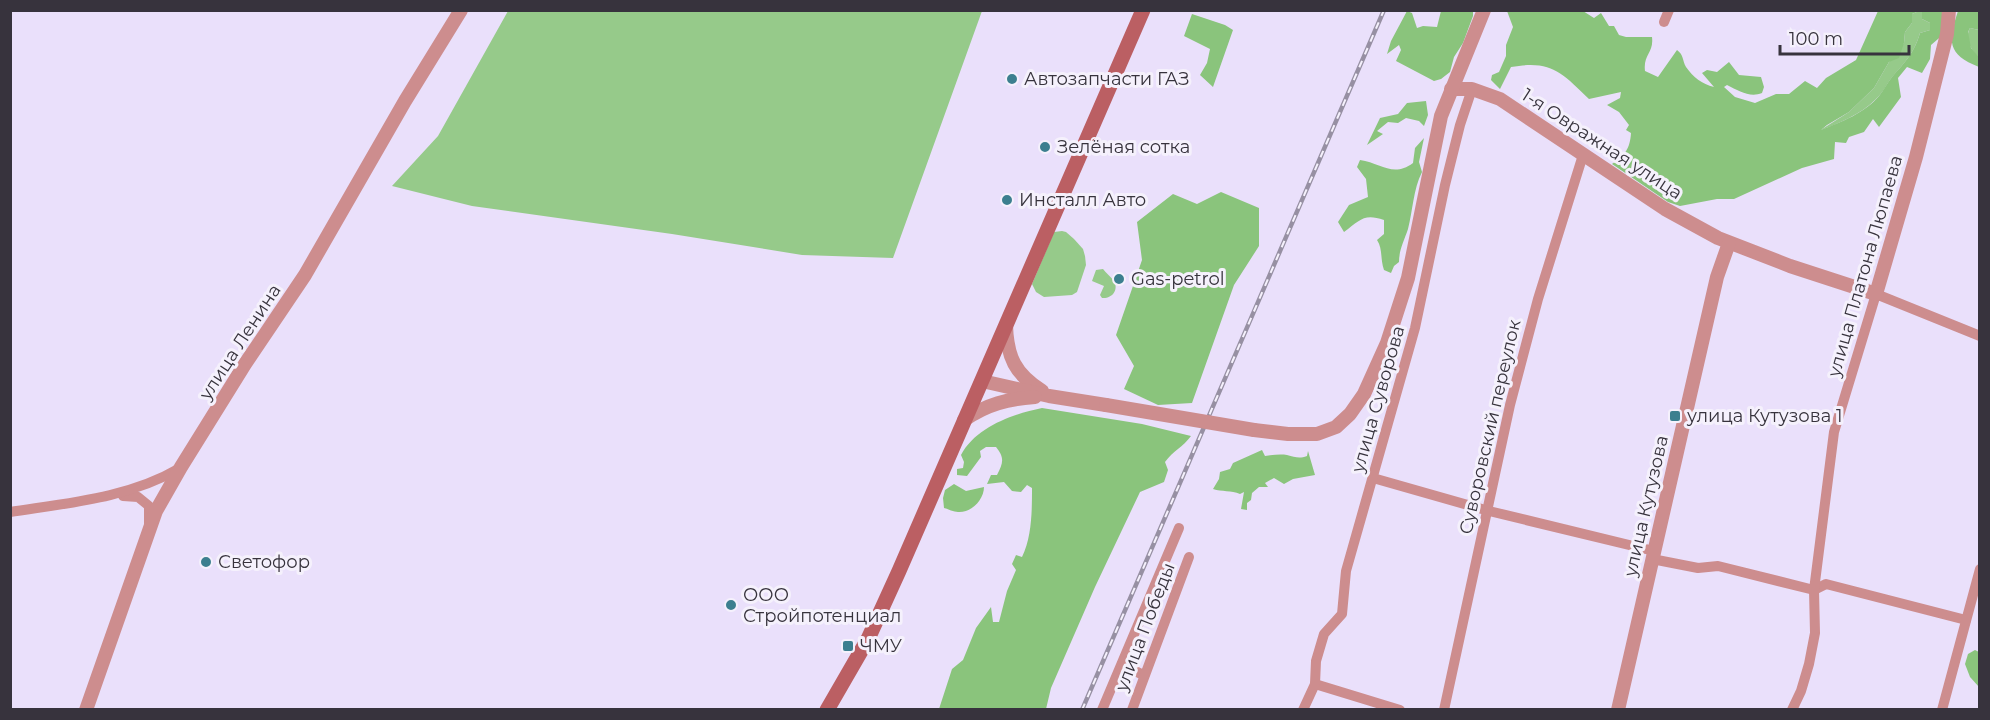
<svg xmlns="http://www.w3.org/2000/svg" width="1990" height="720" viewBox="0 0 1990 720" font-family="Montserrat,sans-serif">
<rect width="100%" height="100%" fill="#eae0fb"/>
<!-- green -->
<g fill="#96ca8a">
<polygon points="508,11 508,10 982,11 893,258 802,255 672,234 472,206 392,186 438,136"/>
<path d="M1919 11H1922V19L1930 23V30L1920 33C1914 53 1906 61 1893 76 1887 83 1883 93 1876 99 1860 115 1839 123 1819 131L1849 112 1874 88 1889 62 1904 43 1905 32 1912 23V14Z"/>
<path d="M1970 28 1979 30V57C1971 51 1964 38 1970 28Z"/>
<polygon points="1062,231 1066,232 1074,239 1083,249 1085,256 1086,265 1077,292 1072,295 1044,297 1036,292 1032,284 1054,232"/>
<path d="M1103 269C1106 273 1111 277 1114 281 1119 290 1112 299 1102 298L1100 295 1104 286 1092 281 1096 270Z"/>
</g>
<!-- forest -->
<g fill="#8ac47c">
<polygon points="1407,11 1412,13 1417,28 1423,26 1437,27 1441,11 1473,11 1473,16 1463,43 1454,57 1450,72 1441,79 1434,81 1396,61 1401,50 1399,45 1387,54 1391,41"/>
<path d="M1507 11H1583L1594 18 1601 13 1609 26H1614L1619 35 1626 37H1652C1654 53 1643 54 1645 71L1658 77 1677 50C1684 55 1682 60 1686 67 1693 77 1702 84 1714 87L1702 73 1707 70 1717 72 1729 62 1739 75 1761 77 1764 87 1762 93C1750 98 1739 91 1727 85L1724 87 1735 97 1755 103 1776 94H1789L1805 81 1817 88 1826 78 1856 60 1878 11H1919L1912 14V23L1905 32 1904 43 1899 58 1889 62 1874 88 1849 112 1827 125 1821 130C1841 122 1865 113 1879 96 1884 90 1887 83 1892 77 1906 61 1914 53 1920 33L1930 30V23L1922 19V11H1946L1945 33 1931 45 1930 59 1922 73 1907 67 1898 78 1901 97 1879 127 1873 119 1864 132 1849 137 1846 143 1835 142 1834 159 1802 168 1734 199H1717L1680 206 1668 202 1612 164C1625 155 1630 149 1631 133L1626 130 1629 125 1619 112 1607 105 1620 98 1621 92 1589 99C1561 72 1551 60 1511 67L1500 89 1491 80 1492 75 1499 72 1506 56V45L1513 27Z"/>
<path d="M1958 11H1979V30L1970 28 1968 32 1971 48 1979 57V67C1947 54 1948 42 1958 11Z"/>
<polygon points="1192,14 1225,25 1233,30 1213,87 1200,75 1207,63 1210,49 1184,36"/>
<polygon points="1426,101 1428,115 1424,126 1419,121 1406,118 1398,123 1388,122 1377,131 1383,134 1367,145 1380,118 1398,114 1407,103"/>
<path d="M1424 138 1419 162 1422 172C1413 190 1413 210 1408 229 1404 241 1399 250 1399 262L1394 266 1391 273 1384 270C1380 259 1383 249 1377 240L1384 234V220C1364 213 1360 220 1344 232L1338 222 1349 205 1368 197 1366 179 1357 167 1360 160C1381 163 1393 178 1413 163L1415 148Z"/>
<polygon points="1221,192 1259,208 1259,246 1234,285 1192,403 1158,405 1124,389 1134,366 1116,335 1142,260 1137,222 1173,194 1197,204"/>
<path d="M1042 408 1142 424 1191 436C1183 447 1173 451 1165 462L1168 470 1164 482 1140 492 1095 587 1051 688 1046 709H939L952 669 963 660 976 628 991 607 993 622H999L1007 591 1016 570 1012 564 1016 555 1022 557C1032 537 1032 510 1032 488L1027 485 1021 492 1012 491 1004 482 987 484 991 475H997C1003 463 1005 458 996 447H986L980 451 981 457 967 476 957 475V469L963 468 964 462 961 455C976 427 1013 414 1042 408Z"/>
<path d="M1262 450 1265 456C1272 455 1280 454 1287 455 1295 457 1299 459 1307 456L1308 451 1315 475 1293 479 1284 484 1274 478 1265 483 1268 487H1259L1252 493 1251 500 1247 503V510L1241 509 1244 492 1240 494C1231 490 1222 492 1213 489L1219 479 1220 472 1230 469 1233 463Z"/>
<path d="M954 484 966 491 984 487C984 500 971 513 958 512 954 512 948 509 944 508L943 498 945 490Z"/>
<polygon points="1975,650 1979,652 1979,687 1970,677 1965,664 1968,654"/>
</g>
<g fill="none" stroke-linecap="round" stroke-linejoin="round">
<!-- minor -->
<g stroke="#cd8d8e" stroke-width="10">
<polyline points="1664,22 1669,10"/>
<polyline points="1373,478 1489,511 1654,551"/>
<polyline points="123,496 138,497 149,506 149,524"/>
<path d="M10 512C68 503 129 498 180 468"/>
<polyline points="1652,559 1698,568 1718,566 1814,590 1826,584 1966,620"/>
<polyline points="1122,664 1143,675"/>
<polyline points="1315,684 1400,710"/>
<polyline points="1102,710 1179,528"/>
<polyline points="1132,710 1189,557"/>
<polyline points="1303,710 1315,684 1316,661 1324,634 1342,614 1346,571 1415,328 1445,185 1460,125 1472,89"/>
<polyline points="1444,710 1510,405 1538,299 1583,155"/>
<polyline points="1792,710 1801,691 1809,664 1815,633 1814,590 1834,432 1876,294 1980,336"/>
<polyline points="1942,710 1980,569"/>
</g>
<!-- tertiary -->
<g stroke="#cd8d8e" stroke-width="14">
<polyline points="1451,89 1472,89 1500,99 1665,209 1718,238 1790,266 1876,294 1916,157 1947,34 1949,10"/>
<path d="M1006 325C1007 357 1015 374 1042 391"/>
<polyline points="982,381 1049,396 1106,405"/>
<path d="M964 420C987 404 1008 399 1035 397"/>
<polyline points="1254,430 1288,434 1317,434 1336,427 1350,414 1364,394 1387,343 1408,278 1441,116 1484,10"/>
<polyline points="86,710 156,511 181,467 245,364 305,275 405,101 461,10"/>
<polyline points="1618,710 1717,277 1729,243"/>
</g>
<!-- secondary -->
<polyline stroke="#bb5f63" stroke-width="15" points="827,710 868,639 899,571 1143,10"/>
<defs>
<polyline id="rail" points="1082,710 1384,10"/>
</defs>
<!-- rail casing -->
<use href="#rail" stroke="#9790a3" stroke-width="4.5"/>
<!-- rail -->
<use href="#rail" stroke="#f5f1fc" stroke-width="2" stroke-dasharray="7" stroke-linecap="butt"/>
<!-- tertiary-bridge -->
<polyline stroke="#cd8d8e" stroke-width="14" points="1106,405 1254,430"/>
</g>
<!-- markers -->
<g fill="#3c7f8f" stroke="#f5f1fc" stroke-width="2">
<circle cx="1012" cy="79" r="6"/>
<circle cx="1045" cy="147" r="6"/>
<circle cx="1007" cy="200" r="6"/>
<circle cx="1119" cy="279" r="6"/>
<rect x="1669" y="410" width="12" height="12" rx="3"/>
<circle cx="206" cy="562" r="6"/>
<circle cx="731" cy="605" r="6"/>
<rect x="842" y="640" width="12" height="12" rx="3"/>
</g>
<g text-anchor="middle" dominant-baseline="central" stroke-width="6" stroke-linejoin="round" paint-order="stroke">
<!-- poi labels -->
<g font-size="18" fill="#37333d" stroke="#f5f1fc" text-anchor="start">
<text x="1024" y="79">Автозапчасти ГАЗ</text>
<text x="1057" y="147">Зелёная сотка</text>
<text x="1019" y="200">Инсталл Авто</text>
<text x="1131" y="279">Gas-petrol</text>
<text x="1687" y="416">улица Кутузова 1</text>
<text x="218" y="562">Светофор</text>
<text x="743" y="595">ООО<tspan x="743" dy="21">Стройпотенциал</tspan></text>
<text x="860" y="646">ЧМУ</text>
</g>
<!-- street labels -->
<g font-size="18" fill="#37333d" stroke="#f5f1fc">
<text transform="translate(1602 144) rotate(33)">1-я Овражная улица</text>
<text transform="translate(1865 266) rotate(-74)">улица Платона Люпаева</text>
<text transform="translate(240 342) rotate(-57)">улица Ленина</text>
<text transform="translate(1378 399) rotate(-74)">улица Суворова</text>
<text transform="translate(1490 427) rotate(-77)">Суворовский переулок</text>
<text transform="translate(1646 506) rotate(-77)">улица Кутузова</text>
<text transform="translate(1145 627) rotate(-69)">улица Победы</text>
</g>
</g>
<!-- border -->
<rect width="1990" height="720" fill="none" stroke="#37333d" stroke-width="24"/>
<!-- scale -->
<path d="M1780 45v9h129v-9" fill="none" stroke="#37333d" stroke-width="3"/>
<text x="1789" y="45" font-size="18" fill="#37333d" stroke="#f5f1fc" stroke-width="4.5" paint-order="stroke">100 m</text>
</svg>
